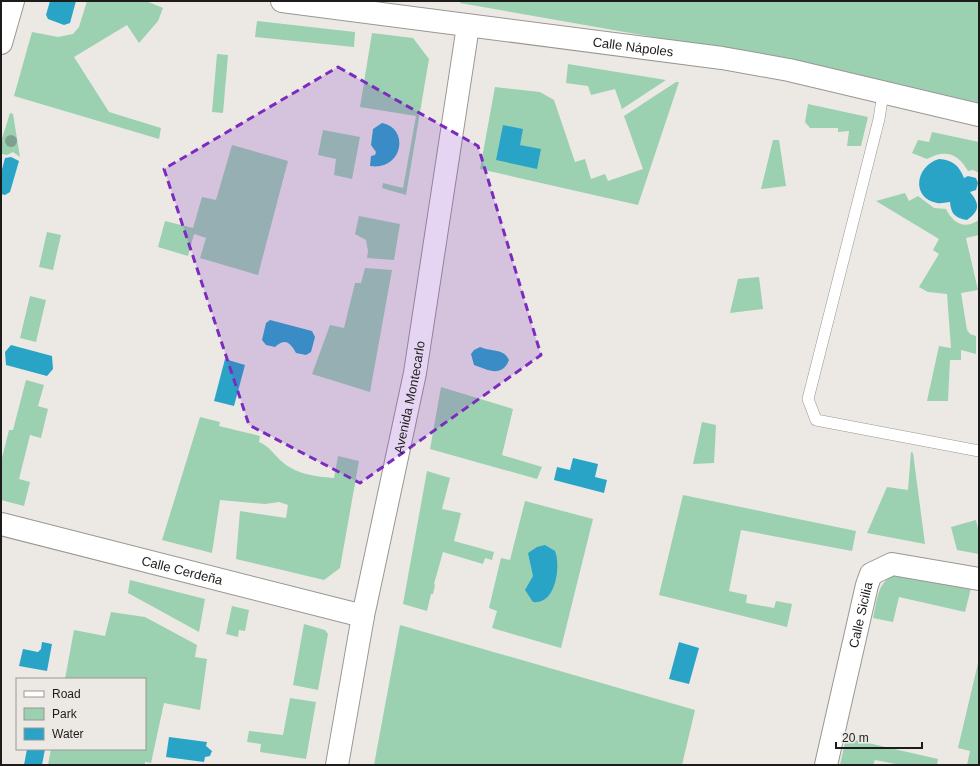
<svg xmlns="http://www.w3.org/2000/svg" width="980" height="766" viewBox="0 0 980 766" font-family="Helvetica,sans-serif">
<rect width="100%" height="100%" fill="#ece9e5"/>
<!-- green -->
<g fill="#9bd0b1">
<polygon points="87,1 146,1 163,8 158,21 139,43 127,25 74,57 109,112 161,128 159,139 14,96 32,32 58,37 73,34 79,27"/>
<polygon points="461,1 979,1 979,104 790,61 460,3"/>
<polygon points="257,21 355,32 354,47 255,37"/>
<polygon points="372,33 413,38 429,59 406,195 382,188 383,183 403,188 416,116 360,107"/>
<polygon points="217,54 228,55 223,113 212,112"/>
<polygon points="568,64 666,80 622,109 615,89 591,95 588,86 566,83"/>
<polygon points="676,82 679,82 638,205 480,169 495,87 540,92 554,100 575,162 585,159 591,179 605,174 608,181 643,169 624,116"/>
<polygon points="808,104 868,117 861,146 847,146 849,131 838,132 838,128 810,128 805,122"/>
<polygon points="10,113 13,114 20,157 13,152 7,155 2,154 1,157 1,142"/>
<polygon points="323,130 360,137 352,179 334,175 336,159 318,155"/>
<path d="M932 132 979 142V173L973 170 968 171C958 153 945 149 927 159L912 153 918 140 929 142Z"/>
<polygon points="773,140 779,140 786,186 761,189"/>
<polygon points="232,145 288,161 258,275 200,258 206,238 194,234 188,256 158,247 165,221 193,228 202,197 216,200"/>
<path d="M905 193 909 201 918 196 934 208 946 209C953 223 964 230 979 220V235L966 238 978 290 961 293 967 330 970 334 976 336V354L961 350V360H950L948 401H927L939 346 951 348 947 294 928 292 919 287 939 254 933 250 939 239 876 201Z"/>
<polygon points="359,216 400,224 394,260 367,258 368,251 366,240 355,234"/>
<polygon points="47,232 61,235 53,270 39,267"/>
<polygon points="365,268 392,270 370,392 312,374 330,325 344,328 355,283 361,283"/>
<polygon points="759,277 763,309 730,313 738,279"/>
<polygon points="30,296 46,300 36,342 20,338"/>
<polygon points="26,380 44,385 38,406 48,409 41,438 30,435 19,479 30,482 24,506 1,500 1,462 9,430 13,430"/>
<polygon points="441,387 513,409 502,455 542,467 537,479 430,449"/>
<path d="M200 417 220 422 219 426 260 436 259 442C272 447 278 462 291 468 304 475 319 477 334 478L338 456 359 461 340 568 324 580 236 559 240 511 286 518 288 505 279 502 265 504 220 500 212 553 162 540Z"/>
<polygon points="702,422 716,425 714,463 693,464"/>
<polygon points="911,452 913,453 925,544 867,533 887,487 908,490"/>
<polygon points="427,471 450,478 442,509 461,513 454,541 494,552 492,560 485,558 483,564 443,552 434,584 435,585 433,594 431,594 427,611 403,604"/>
<polygon points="683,495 856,531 852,551 741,530 729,591 747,595 746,603 774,608 776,601 792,604 787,627 659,595"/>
<polygon points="525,501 593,519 561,648 492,628 497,611 489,608 500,562 501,558 510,560"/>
<polygon points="976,520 979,533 979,554 957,550 951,527"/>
<path d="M894 575 971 588 965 612 899 597 893 622 873 618C877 602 877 582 894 575Z"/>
<polygon points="130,580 205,599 199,632 128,593"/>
<polygon points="232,606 249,610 245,631 239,630 238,637 226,634"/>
<polygon points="111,612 145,617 197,645 195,657 207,659 200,710 164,703 151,763 145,762 145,765 48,765 51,749 145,749 145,679 65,679 74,630 105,636"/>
<polygon points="304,624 325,630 328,634 318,690 293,685"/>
<polygon points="400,625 695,710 682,765 374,765"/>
<polygon points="979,659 979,765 967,765 970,751 958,748"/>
<polygon points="290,698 316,702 306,759 260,752 261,744 247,742 249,731 283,735"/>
<polygon points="846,738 938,759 937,765 901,765 875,760 873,765 840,765"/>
</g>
<!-- water -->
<g fill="#29a4c7">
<polygon points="50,1 76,1 70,23 64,25 48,19 46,15"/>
<path d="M382 123C410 128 403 171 370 166L371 156 375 155 376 152 371 145 373 129Z"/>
<polygon points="503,125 523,129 520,145 541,149 537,169 496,160"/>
<polygon points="11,157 19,161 10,192 5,195 1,194 1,173 5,158"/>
<path d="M939 159C952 160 959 165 964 178L968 176 976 178 978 183 976 190 970 192C980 204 980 211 967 220 955 218 951 214 950 202 946 202 941 204 937 203 911 198 915 166 939 159Z"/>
<path d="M270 320 312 331 315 337 311 352 306 355 296 353C290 342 285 338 275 347L266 345 262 340 266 323Z"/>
<polygon points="11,345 52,356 53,369 47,376 6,365 5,352"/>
<path d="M480 347C491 352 504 348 509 360 502 378 488 370 474 365L471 354 474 350Z"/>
<polygon points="225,359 245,365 234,406 214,401"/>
<polygon points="573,458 598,464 595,477 607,480 604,493 554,480 557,467 570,470"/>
<path d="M545 545 555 551C561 566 556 605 533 602L525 590 533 576 528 553 537 547Z"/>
<polygon points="42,642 52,644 47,671 19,666 23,649 38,652 41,649"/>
<polygon points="679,642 699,648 689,684 669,679"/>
<polygon points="169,737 207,742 206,746 212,751 210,756 205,757 204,762 166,757"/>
<polygon points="27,749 45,749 42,765 24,765"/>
</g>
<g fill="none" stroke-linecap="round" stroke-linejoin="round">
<defs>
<polyline id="service" points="883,93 879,119 808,399 816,420 979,451"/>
<g id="minor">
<path id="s1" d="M282 1 722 58 789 70 979 115"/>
<polyline points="1,43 13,1"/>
<path id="s2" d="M1 524 363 616"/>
<path id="s3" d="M337 765 363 616 415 373 468 26"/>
<path id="s4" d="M826 765 867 585 871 574 892 564 979 579"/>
</g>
</defs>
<!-- service casing -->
<use href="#service" stroke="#999793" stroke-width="12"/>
<!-- minor casing -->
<use href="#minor" stroke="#999793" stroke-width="24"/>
<!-- service -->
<use href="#service" stroke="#fff" stroke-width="11"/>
<!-- minor -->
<use href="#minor" stroke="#fff" stroke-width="22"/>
</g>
<!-- trees -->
<circle fill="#7da18e" cx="11" cy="141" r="6"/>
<!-- marked area -->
<path fill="#7b2cbf" fill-opacity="0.2" stroke="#7b2cbf" stroke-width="3" stroke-dasharray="8 5" stroke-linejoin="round" d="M338 67 478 146 541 355 360 483 249 425 164 169Z"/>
<g text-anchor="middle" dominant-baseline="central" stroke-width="4" stroke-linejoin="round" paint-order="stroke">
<!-- street labels -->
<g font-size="13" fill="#1d1c1a" stroke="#ece9e5">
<text stroke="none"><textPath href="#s1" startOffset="354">Calle Nápoles</textPath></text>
<text stroke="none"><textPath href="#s3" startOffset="375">Avenida Montecarlo</textPath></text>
<text stroke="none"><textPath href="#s2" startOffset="187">Calle Cerdeña</textPath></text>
<text stroke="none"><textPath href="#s4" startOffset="154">Calle Sicilia</textPath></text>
</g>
</g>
<!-- border -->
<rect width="980" height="766" fill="none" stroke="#1d1c1a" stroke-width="4"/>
<!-- legend -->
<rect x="16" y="678" width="130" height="72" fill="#ece9e5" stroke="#999794"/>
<rect x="24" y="691" width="20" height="6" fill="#ffffff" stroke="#999794"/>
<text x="52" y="698" font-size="12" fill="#1d1c1a">Road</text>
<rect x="24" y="708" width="20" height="12" fill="#9bd0b1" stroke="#999794"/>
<text x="52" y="718" font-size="12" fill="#1d1c1a">Park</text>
<rect x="24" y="728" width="20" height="12" fill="#29a4c7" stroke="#999794"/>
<text x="52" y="738" font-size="12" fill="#1d1c1a">Water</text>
<!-- scale -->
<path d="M836 742v6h86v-6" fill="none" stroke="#1d1c1a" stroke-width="2"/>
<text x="842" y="742" font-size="12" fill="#1d1c1a" stroke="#ece9e5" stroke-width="3" paint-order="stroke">20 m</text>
</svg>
